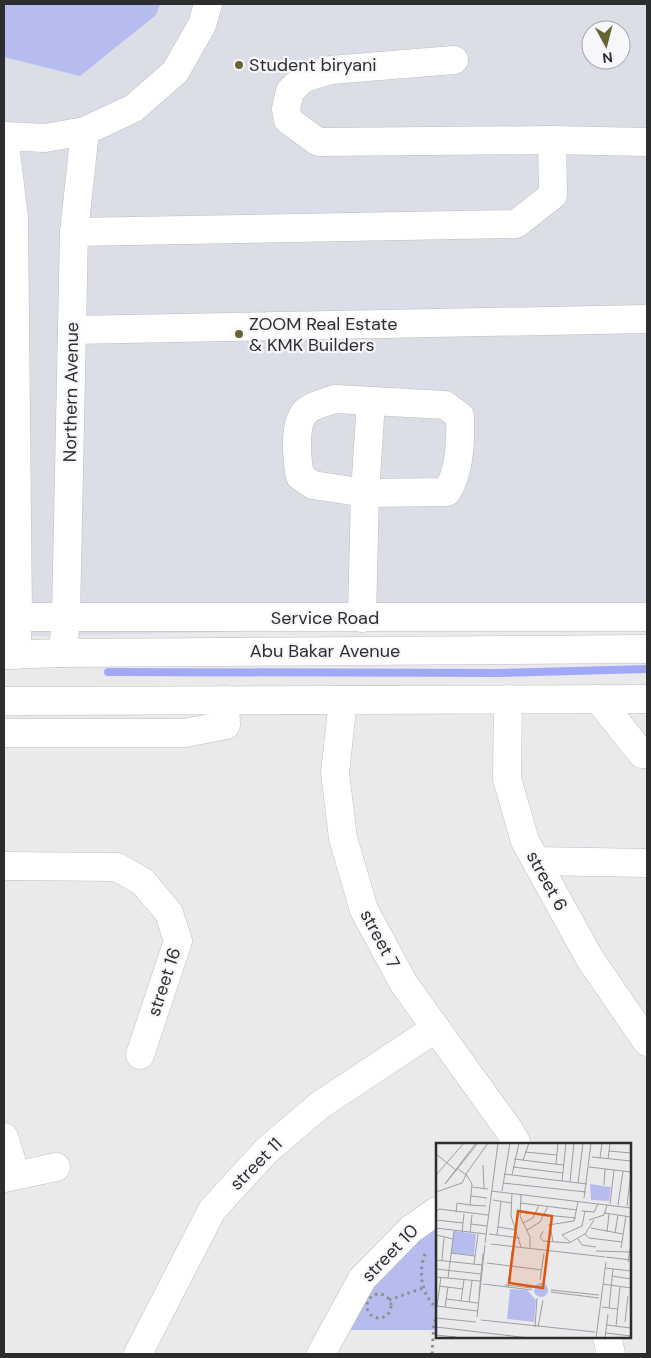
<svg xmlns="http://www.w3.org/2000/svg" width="651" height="1358" viewBox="0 0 651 1358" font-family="'DM Sans',sans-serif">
<rect width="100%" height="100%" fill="#eaeaed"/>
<!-- built -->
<path fill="#dbdde7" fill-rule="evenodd" d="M4 4H647V629L378 628 4 637ZM591 30H621V60H591Z"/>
<!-- green -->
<g fill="#b6bced">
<polygon points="4,4 160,4 156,15 80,76 4,57"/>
<polygon points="437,1225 437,1330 349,1330 376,1277 405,1247"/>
</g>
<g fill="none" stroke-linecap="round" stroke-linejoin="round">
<!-- stream -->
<polyline stroke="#a1a9f7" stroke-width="8" points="108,672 499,673 647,669"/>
<defs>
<g id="minor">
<polyline points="454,60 330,70 304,78 290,91 286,109 288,120 318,142 552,140 647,142"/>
<polyline points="4,136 14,218 18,617 16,655"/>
<polyline points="4,136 45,138 85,131 134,108 175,72 202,25 208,4"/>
<polyline points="74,232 516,224 553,195 552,140"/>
<polyline points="72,330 647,319"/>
<path d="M335 399 445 405 460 416C461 440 460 471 447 492L365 493 313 485 300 476C297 460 293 423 306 411 313 405 326 402 335 399Z"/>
<polyline points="4,617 647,617"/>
<polyline points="362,618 365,493 371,401"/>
<polyline points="63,653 66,616 74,232 85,131"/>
<polyline points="508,699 507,779 525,841 590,959 647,1042"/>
<polyline points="598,699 642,754 647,754"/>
<polyline points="343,700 335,773 343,838 364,910 404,984 509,1130 517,1144"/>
<polyline points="4,733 185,733 226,725 225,700"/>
<polyline points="536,861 647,863"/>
<polyline points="4,866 117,867 143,882 169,913 178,941 140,1055"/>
<polyline points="4,1137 16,1175"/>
<polyline points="4,1178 56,1167"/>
<polyline points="607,1337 611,1354"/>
<polyline points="138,1354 212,1210 267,1150 320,1105 436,1028"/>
<polyline points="321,1354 362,1279 411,1229 437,1211"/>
</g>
<g id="major">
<polyline points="4,655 63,653 647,649"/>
<polyline points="4,701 647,699"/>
</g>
</defs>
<!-- minor casing -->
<use href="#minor" stroke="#bdbec1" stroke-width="29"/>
<!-- major casing -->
<use href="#major" stroke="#bdbec1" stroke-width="29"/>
<!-- path -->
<g stroke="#8d8e90" stroke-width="3" stroke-dasharray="2.5 4" stroke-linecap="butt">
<path d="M425 1254C418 1272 421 1295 437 1308"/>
<circle cx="379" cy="1306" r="12"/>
<polyline points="389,1300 423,1288"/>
<polyline points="432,1354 434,1322 437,1319"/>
</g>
<!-- minor -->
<use href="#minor" stroke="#fff" stroke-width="28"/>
<!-- major -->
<use href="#major" stroke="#fff" stroke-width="28"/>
</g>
<!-- markers -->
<g fill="#686431" stroke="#f7f7fb" stroke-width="2">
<circle cx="239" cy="65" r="5"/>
<circle cx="239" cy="334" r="5"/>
</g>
<g text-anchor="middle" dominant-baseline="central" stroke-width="4.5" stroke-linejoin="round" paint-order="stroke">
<!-- poi labels -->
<g font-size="18" fill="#2c2d2e" stroke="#f7f7fb" text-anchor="start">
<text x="249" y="65">Student biryani</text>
<text x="249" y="324">ZOOM Real Estate<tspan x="249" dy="21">&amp; KMK Builders</tspan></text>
</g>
<!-- street labels -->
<g font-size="18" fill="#2c2d2e" stroke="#f7f7fb">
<text transform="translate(71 392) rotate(-89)">Northern Avenue</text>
<text x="325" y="618">Service Road</text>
<text x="325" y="651">Abu Bakar Avenue</text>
<text transform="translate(547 881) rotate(61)">street 6</text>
<text transform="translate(380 939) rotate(62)">street 7</text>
<text transform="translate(164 982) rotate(-72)">street 16</text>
<text transform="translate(256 1164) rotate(-45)">street 11</text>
<text transform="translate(390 1253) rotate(-46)">street 10</text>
</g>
</g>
<!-- overview -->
<g transform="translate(436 1143)">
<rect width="195" height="195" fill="#eaeaed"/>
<path d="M154 41 175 44 173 58 155 57ZM18 88 40 91 38 112 15 110ZM98 147a7 7 0 1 1 14 0a7 7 0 1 1-14 0ZM74 146 91 147 100 157 98 179 71 176Z" fill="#b6bced"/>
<path fill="none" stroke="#9e9ea1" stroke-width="1" d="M40 0 9 41 42 0M173 8 195 10M89 9 121 12M0 11 21 28M156 14 195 18M164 15 166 0M78 16 127 22M172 16 174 0M87 17 93 0M120 21 122 0M47 22 48 45M77 24 127 30M153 24 195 29M68 31 151 41M0 32 28 0M76 32 83 0M126 38 130 0M134 39 138 0M67 40 150 49M142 40 147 0M168 42 169 26M36 44 52 46M55 48 195 65M66 48 74 0M0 49 26 40 30 32 21 25M76 50 75 73 85 104M85 52 84 73 94 94V105M35 53 51 55M148 55 155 0M57 57 75 60M84 60 141 67M174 61 178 27M34 62 50 63M182 62 187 28M191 63 195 30M146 68 158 69 162 61M0 69 3 66 52 72M84 69 99 71M20 70 21 60 34 62 36 41 30 31 52 0M169 70 195 74M109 72 140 75M0 77 27 80M153 77 168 72 171 62M87 80 97 75 103 62M35 81 51 83M112 82 138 78 142 59M114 82 117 99M62 84 81 87M0 85 50 91M155 85 187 91M91 87 104 79 112 63M107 88 104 94 107 98 133 100 149 91 158 77M26 89 28 71M171 89 173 71M34 90 36 72M179 90 182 72M53 91 84 95M149 91 153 95 186 99M0 92 17 96M61 92 65 58M142 96 146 102 160 104M134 99 126 92 146 83 149 68M49 100 62 0M55 101 169 114M185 105 190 73M160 108 194 109M15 110 39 113M170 114 195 117M0 117 46 122M6 117 8 95M192 119 195 99M51 120 106 127M38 121 42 91M169 125 195 128M0 126 45 131M176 133 195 136M0 134 44 138M12 135 18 88M104 137 108 110M108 137 111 110M47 141 96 147M167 141 195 145M69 142 96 145M3 143 27 146M72 144 76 108M115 147 163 152M115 149 163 155M43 153 47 110M10 156 42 160M25 158 28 137M33 159 36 138M0 163 41 168M1 163 5 134M9 164 12 144M166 164 181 166M173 165 177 126M41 174 49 102M0 175 40 179M45 177 159 189M189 179 192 153M171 182 195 185M180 183 184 143M0 184 93 195M99 184 101 155M102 184 107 157M170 190 195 193M0 192 20 194M160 195 170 119M169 195 172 171"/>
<path fill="#df570e" fill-opacity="0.15" stroke="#df570e" stroke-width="2.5" d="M82 68 116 73 107 145 73 140Z"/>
<rect width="195" height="195" fill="none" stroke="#2c2d2e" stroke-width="2.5"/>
</g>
<!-- border -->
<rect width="651" height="1358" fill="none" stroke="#2c2d2e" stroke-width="10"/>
<!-- north arrow -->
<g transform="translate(606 45) rotate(173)"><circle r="24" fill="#f7f7fb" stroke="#a6a6a9"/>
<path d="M0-4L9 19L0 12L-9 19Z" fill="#686431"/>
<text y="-8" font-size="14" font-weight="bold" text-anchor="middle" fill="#2c2d2e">N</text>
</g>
</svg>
